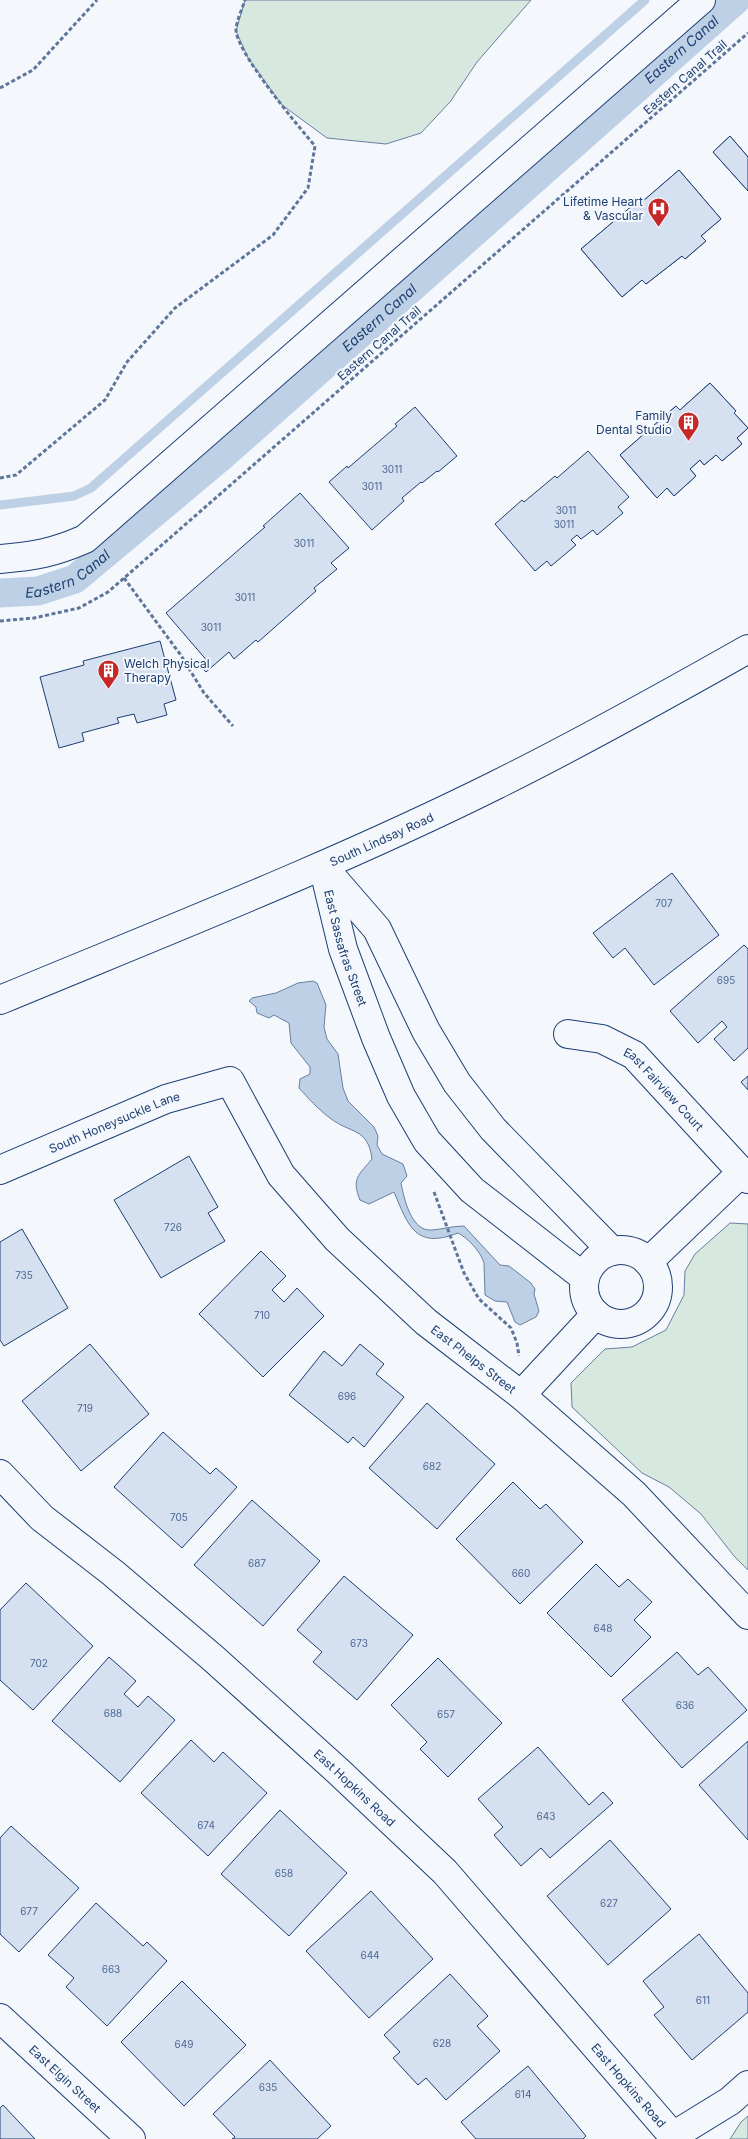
<svg xmlns="http://www.w3.org/2000/svg" width="748" height="2139" viewBox="0 0 748 2139" font-family="Inter,sans-serif">
<rect width="100%" height="100%" fill="#f4f7fb"/>
<!-- green -->
<g fill="#d7e8df" stroke="#687fa3">
<polygon points="245,0 531,0 477,62 450,102 421,133 386,144 327,138 282,105 248,58 236,31"/>
<polygon points="730,1223 748,1224 748,1570 734,1556 701,1514 669,1487 642,1473 572,1407 571,1383 605,1349 632,1347 666,1330 684,1295 685,1271 695,1254"/>
<polygon points="748,2116 748,2139 730,2139 741,2122"/>
</g>
<!-- water -->
<path fill="#bed0e5" stroke="#687fa3" d="M313 981 317 983 326 1005 324 1027 327 1039 338 1054 343 1088 348 1101 374 1127 378 1136 377 1145 382 1154 403 1164 407 1176 401 1183C404 1198 411 1232 432 1230 443 1229 453 1226 464 1226L500 1265 509 1266 531 1283 535 1289 534 1294 539 1311 536 1317 520 1325 515 1322 507 1302 495 1301 485 1295C485 1291 484 1266 484 1263 481 1252 468 1238 458 1233 415 1250 408 1225 394 1192L369 1204 360 1200C351 1178 359 1175 372 1159 368 1127 350 1134 330 1118 319 1110 308 1098 299 1088L300 1079 310 1074V1067L291 1043 289 1023 274 1015 269 1018 257 1013 256 1007 249 1001 252 998 276 993 298 983Z"/>
<g fill="none" stroke-linecap="round" stroke-linejoin="round">
<!-- stream -->
<polyline stroke="#bed0e5" stroke-width="9" points="0,505 74,496 91,488 645,0"/>
<!-- canal -->
<path stroke="#bed0e5" stroke-width="29" id="s1" d="M0 593 38 591 75 579 222 456 736 0"/>
</g>
<!-- building -->
<g fill="#d5e0f0" stroke="#1d3f73">
<polygon points="730,136 748,157 748,191 713,152"/>
<polygon points="730,136 748,157 748,191 713,152"/>
<polygon points="679,170 721,219 701,236 706,241 685,259 682,256 646,284 642,280 622,297 581,249 633,205 635,208"/>
<polygon points="679,170 721,219 701,236 706,241 685,259 682,256 646,284 642,280 622,297 581,249 633,205 635,208"/>
<polygon points="710,383 736,411 734,413 748,428 737,438 742,444 722,461 716,455 704,465 700,460 690,469 696,476 674,496 667,488 657,498 620,455 676,406 680,410"/>
<polygon points="710,383 736,411 734,413 748,428 737,438 742,444 722,461 716,455 704,465 700,460 690,469 696,476 674,496 667,488 657,498 620,455 676,406 680,410"/>
<polygon points="415,407 457,456 438,472 437,471 422,483 421,482 402,498 404,501 372,530 329,482 347,466 348,468 397,426 395,424"/>
<polygon points="588,451 629,497 618,507 623,513 597,535 593,530 581,539 577,535 571,540 576,545 551,566 547,561 535,571 495,524 522,500 524,502 555,476 557,478"/>
<polygon points="300,493 349,548 331,563 337,569 314,588 316,591 258,642 256,640 234,659 229,652 206,672 202,668 209,663 166,613 265,527 263,526"/>
<polygon points="160,641 176,700 164,704 167,715 137,723 134,714 117,718 119,723 82,733 84,741 59,748 40,677 84,665 83,661"/>
<polygon points="672,873 719,935 654,985 625,948 613,958 593,933"/>
<polygon points="744,945 748,949 748,1048 734,1061 714,1039 727,1027 722,1021 698,1043 670,1011"/>
<polygon points="748,1076 748,1090 741,1082"/>
<polygon points="189,1156 218,1207 208,1213 225,1241 161,1278 114,1200"/>
<polygon points="22,1229 68,1308 4,1346 0,1340 0,1242"/>
<polygon points="261,1251 286,1276 272,1290 284,1302 297,1288 324,1316 263,1377 199,1314"/>
<polygon points="90,1344 149,1414 81,1471 22,1401"/>
<polygon points="360,1344 384,1364 376,1374 404,1397 364,1447 353,1437 348,1443 289,1395 324,1351 342,1366"/>
<polygon points="427,1403 495,1464 437,1529 369,1468"/>
<polygon points="163,1432 210,1474 216,1468 237,1487 182,1548 114,1487"/>
<polygon points="513,1482 540,1509 546,1504 583,1542 520,1604 456,1539"/>
<polygon points="252,1500 320,1561 263,1626 194,1565"/>
<polygon points="596,1564 619,1587 628,1579 652,1602 634,1620 651,1637 611,1677 547,1613"/>
<polygon points="344,1576 413,1635 357,1700 313,1662 322,1652 297,1630"/>
<polygon points="26,1583 93,1646 33,1710 0,1680 0,1610"/>
<polygon points="677,1652 698,1675 708,1667 747,1710 682,1768 622,1700"/>
<polygon points="109,1657 136,1681 124,1694 138,1707 148,1696 175,1720 120,1782 52,1721"/>
<polygon points="438,1658 502,1723 448,1777 420,1749 427,1742 391,1705"/>
<polygon points="191,1740 214,1762 223,1752 267,1793 208,1856 141,1793"/>
<polygon points="748,1741 748,1840 699,1785"/>
<polygon points="538,1747 589,1805 603,1792 613,1803 550,1858 541,1848 521,1866 494,1835 503,1827 478,1799"/>
<polygon points="280,1810 347,1873 289,1936 221,1874"/>
<polygon points="11,1826 79,1888 19,1952 0,1934 0,1838"/>
<polygon points="610,1840 671,1909 608,1965 547,1896"/>
<polygon points="371,1891 433,1959 369,2018 306,1951"/>
<polygon points="96,1903 143,1946 147,1942 167,1961 107,2026 66,1987 74,1978 48,1955"/>
<polygon points="699,1934 748,1993 748,2012 692,2060 654,2015 664,2007 643,1981"/>
<polygon points="450,1974 488,2016 477,2026 500,2051 446,2100 426,2078 418,2085 393,2058 400,2052 384,2035"/>
<polygon points="182,1981 246,2045 184,2106 121,2042"/>
<polygon points="270,2060 331,2126 317,2139 232,2139 235,2137 213,2114"/>
<polygon points="528,2066 586,2136 583,2139 476,2139 461,2122"/>
<polygon points="3,2105 35,2139 0,2139 0,2108"/>
</g>
<g fill="none" stroke-linecap="round" stroke-linejoin="round">
<defs>
<g id="minor">
<path d="M0 559C35 556 53 553 85 539L701 0"/>
<path id="s2" d="M323 866 343 949 376 1038 401 1096 427 1141 472 1190 585 1278"/>
<polyline points="325,869 377,929 426,1031 457,1083 493,1129 612,1251"/>
<path id="s3" d="M568 1034 602 1039 634 1055 748 1179"/>
<path id="s4" d="M0 1170 166 1099 230 1081 281 1175 337 1239 426 1322 521 1395 634 1494 748 1615"/>
<circle cx="621" cy="1287" r="37"/>
<polyline points="648,1262 742,1172"/>
<polyline points="521,1395 596,1314"/>
<path id="s5" d="M0 1474 42 1518 113 1573 214 1659 339 1772 445 1872 673 2136 730 2101 748 2085"/>
<path id="s6" d="M0 2018 131 2139"/>
</g>
<g id="major">
<path id="s7" d="M0 1000C166 931 335 865 496 785 581 743 665 696 748 649"/>
</g>
</defs>
<!-- minor casing -->
<use href="#minor" stroke="#1d3f73" stroke-width="30"/>
<!-- major casing -->
<use href="#major" stroke="#1d3f73" stroke-width="30"/>
<!-- path -->
<g stroke="#5e769c" stroke-width="3" stroke-dasharray="4 2.5" stroke-linecap="butt">
<polyline points="0,88 33,70 97,0"/>
<path d="M0 478 16 475 105 400 127 362 175 308 273 235 308 188 315 146C299 127 235 51 236 29 237 20 242 9 245 0"/>
<polyline points="124,578 180,654 204,693 233,726"/>
<polyline points="0,621 34,618 79,608 108,592 748,33"/>
<polyline points="434,1192 464,1273 479,1299 511,1328 517,1343 519,1356"/>
</g>
<!-- minor -->
<use href="#minor" stroke="#f4f7fb" stroke-width="28"/>
<!-- major -->
<use href="#major" stroke="#f4f7fb" stroke-width="28"/>
</g>
<!-- icons -->
<defs>
<symbol id="hospital-pin" viewBox="-11 -11 22 30"><path d="M0 17L-7.5 6A9.5 9.5 0 1 1 7.5 6Z" fill="#c62828" stroke="#f4f7fb"/><path d="M-5-5h3v3.5h4V-5h3V5h-3V1.5h-4V5h-3Z" fill="#fff"/></symbol>
<symbol id="building-pin" viewBox="-11 -11 22 30"><path d="M0 17L-7.5 6A9.5 9.5 0 1 1 7.5 6Z" fill="#c62828" stroke="#f4f7fb"/><path d="M-4-6H4V6H1V3H-1V6H-4ZM-2.5-4.3h1.7v1.8h-1.7ZM.8-4.3h1.7v1.8H.8ZM-2.5-1h1.7V.8h-1.7ZM.8-1h1.7V.8H.8Z" fill="#fff"/></symbol>
</defs>
<g fill-rule="evenodd">
<use href="#hospital-pin" x="646" y="196" width="25" height="34"/>
<use href="#building-pin" x="676" y="410" width="25" height="34"/>
<use href="#building-pin" x="96" y="658" width="25" height="34"/>
</g>
<g text-anchor="middle" dominant-baseline="central" stroke-width="4" stroke-linejoin="round" paint-order="stroke">
<!-- number labels -->
<g font-size="10" fill="#4b6792">
<text x="392" y="469">3011</text>
<text x="372" y="486">3011</text>
<text x="566" y="510">3011</text>
<text x="564" y="524">3011</text>
<text x="304" y="543">3011</text>
<text x="245" y="597">3011</text>
<text x="211" y="627">3011</text>
<text x="664" y="903">707</text>
<text x="726" y="980">695</text>
<text x="173" y="1227">726</text>
<text x="24" y="1275">735</text>
<text x="262" y="1315">710</text>
<text x="347" y="1396">696</text>
<text x="85" y="1408">719</text>
<text x="432" y="1466">682</text>
<text x="179" y="1517">705</text>
<text x="257" y="1563">687</text>
<text x="521" y="1573">660</text>
<text x="603" y="1628">648</text>
<text x="359" y="1643">673</text>
<text x="39" y="1663">702</text>
<text x="685" y="1705">636</text>
<text x="113" y="1713">688</text>
<text x="446" y="1714">657</text>
<text x="546" y="1816">643</text>
<text x="206" y="1825">674</text>
<text x="284" y="1873">658</text>
<text x="609" y="1903">627</text>
<text x="29" y="1911">677</text>
<text x="370" y="1955">644</text>
<text x="111" y="1969">663</text>
<text x="703" y="2000">611</text>
<text x="442" y="2043">628</text>
<text x="184" y="2044">649</text>
<text x="268" y="2087">635</text>
<text x="523" y="2094">614</text>
</g>
<!-- street labels -->
<g font-size="12" fill="#1d3f73" stroke="#f4f7fb">
<text transform="translate(685 77) rotate(-41)">Eastern Canal Trail</text>
<text transform="translate(379 343) rotate(-41)">Eastern Canal Trail</text>
<text stroke="none"><textPath href="#s7" startOffset="414">South Lindsay Road</textPath></text>
<text stroke="none"><textPath href="#s2" startOffset="85">East Sassafras Street</textPath></text>
<text stroke="none"><textPath href="#s3" startOffset="115">East Fairview Court</textPath></text>
<text stroke="none"><textPath href="#s4" startOffset="124">South Honeysuckle Lane</textPath></text>
<text stroke="none"><textPath href="#s4" startOffset="621">East Phelps Street</textPath></text>
<text stroke="none"><textPath href="#s5" startOffset="474">East Hopkins Road</textPath></text>
<text stroke="none"><textPath href="#s6" startOffset="89">East Elgin Street</textPath></text>
<text stroke="none"><textPath href="#s5" startOffset="879">East Hopkins Road</textPath></text>
</g>
<!-- poi labels -->
<g font-size="12" fill="#1d3f73" stroke="#f4f7fb" text-anchor="end">
<text x="643" y="201">Lifetime Heart<tspan x="643" dy="14">&amp; Vascular</tspan></text>
<text x="672" y="415">Family<tspan x="672" dy="14">Dental Studio</tspan></text>
<text x="124" y="663" text-anchor="start">Welch Physical<tspan x="124" dy="14">Therapy</tspan></text>
</g>
<!-- water labels -->
<g font-size="14" font-style="italic" fill="#1d3f73" stroke="#f4f7fb">
<text stroke="none"><textPath href="#s1" startOffset="882">Eastern Canal</textPath></text>
<text stroke="none"><textPath href="#s1" startOffset="478">Eastern Canal</textPath></text>
<text stroke="none"><textPath href="#s1" startOffset="72">Eastern Canal</textPath></text>
</g>
</g>
</svg>
